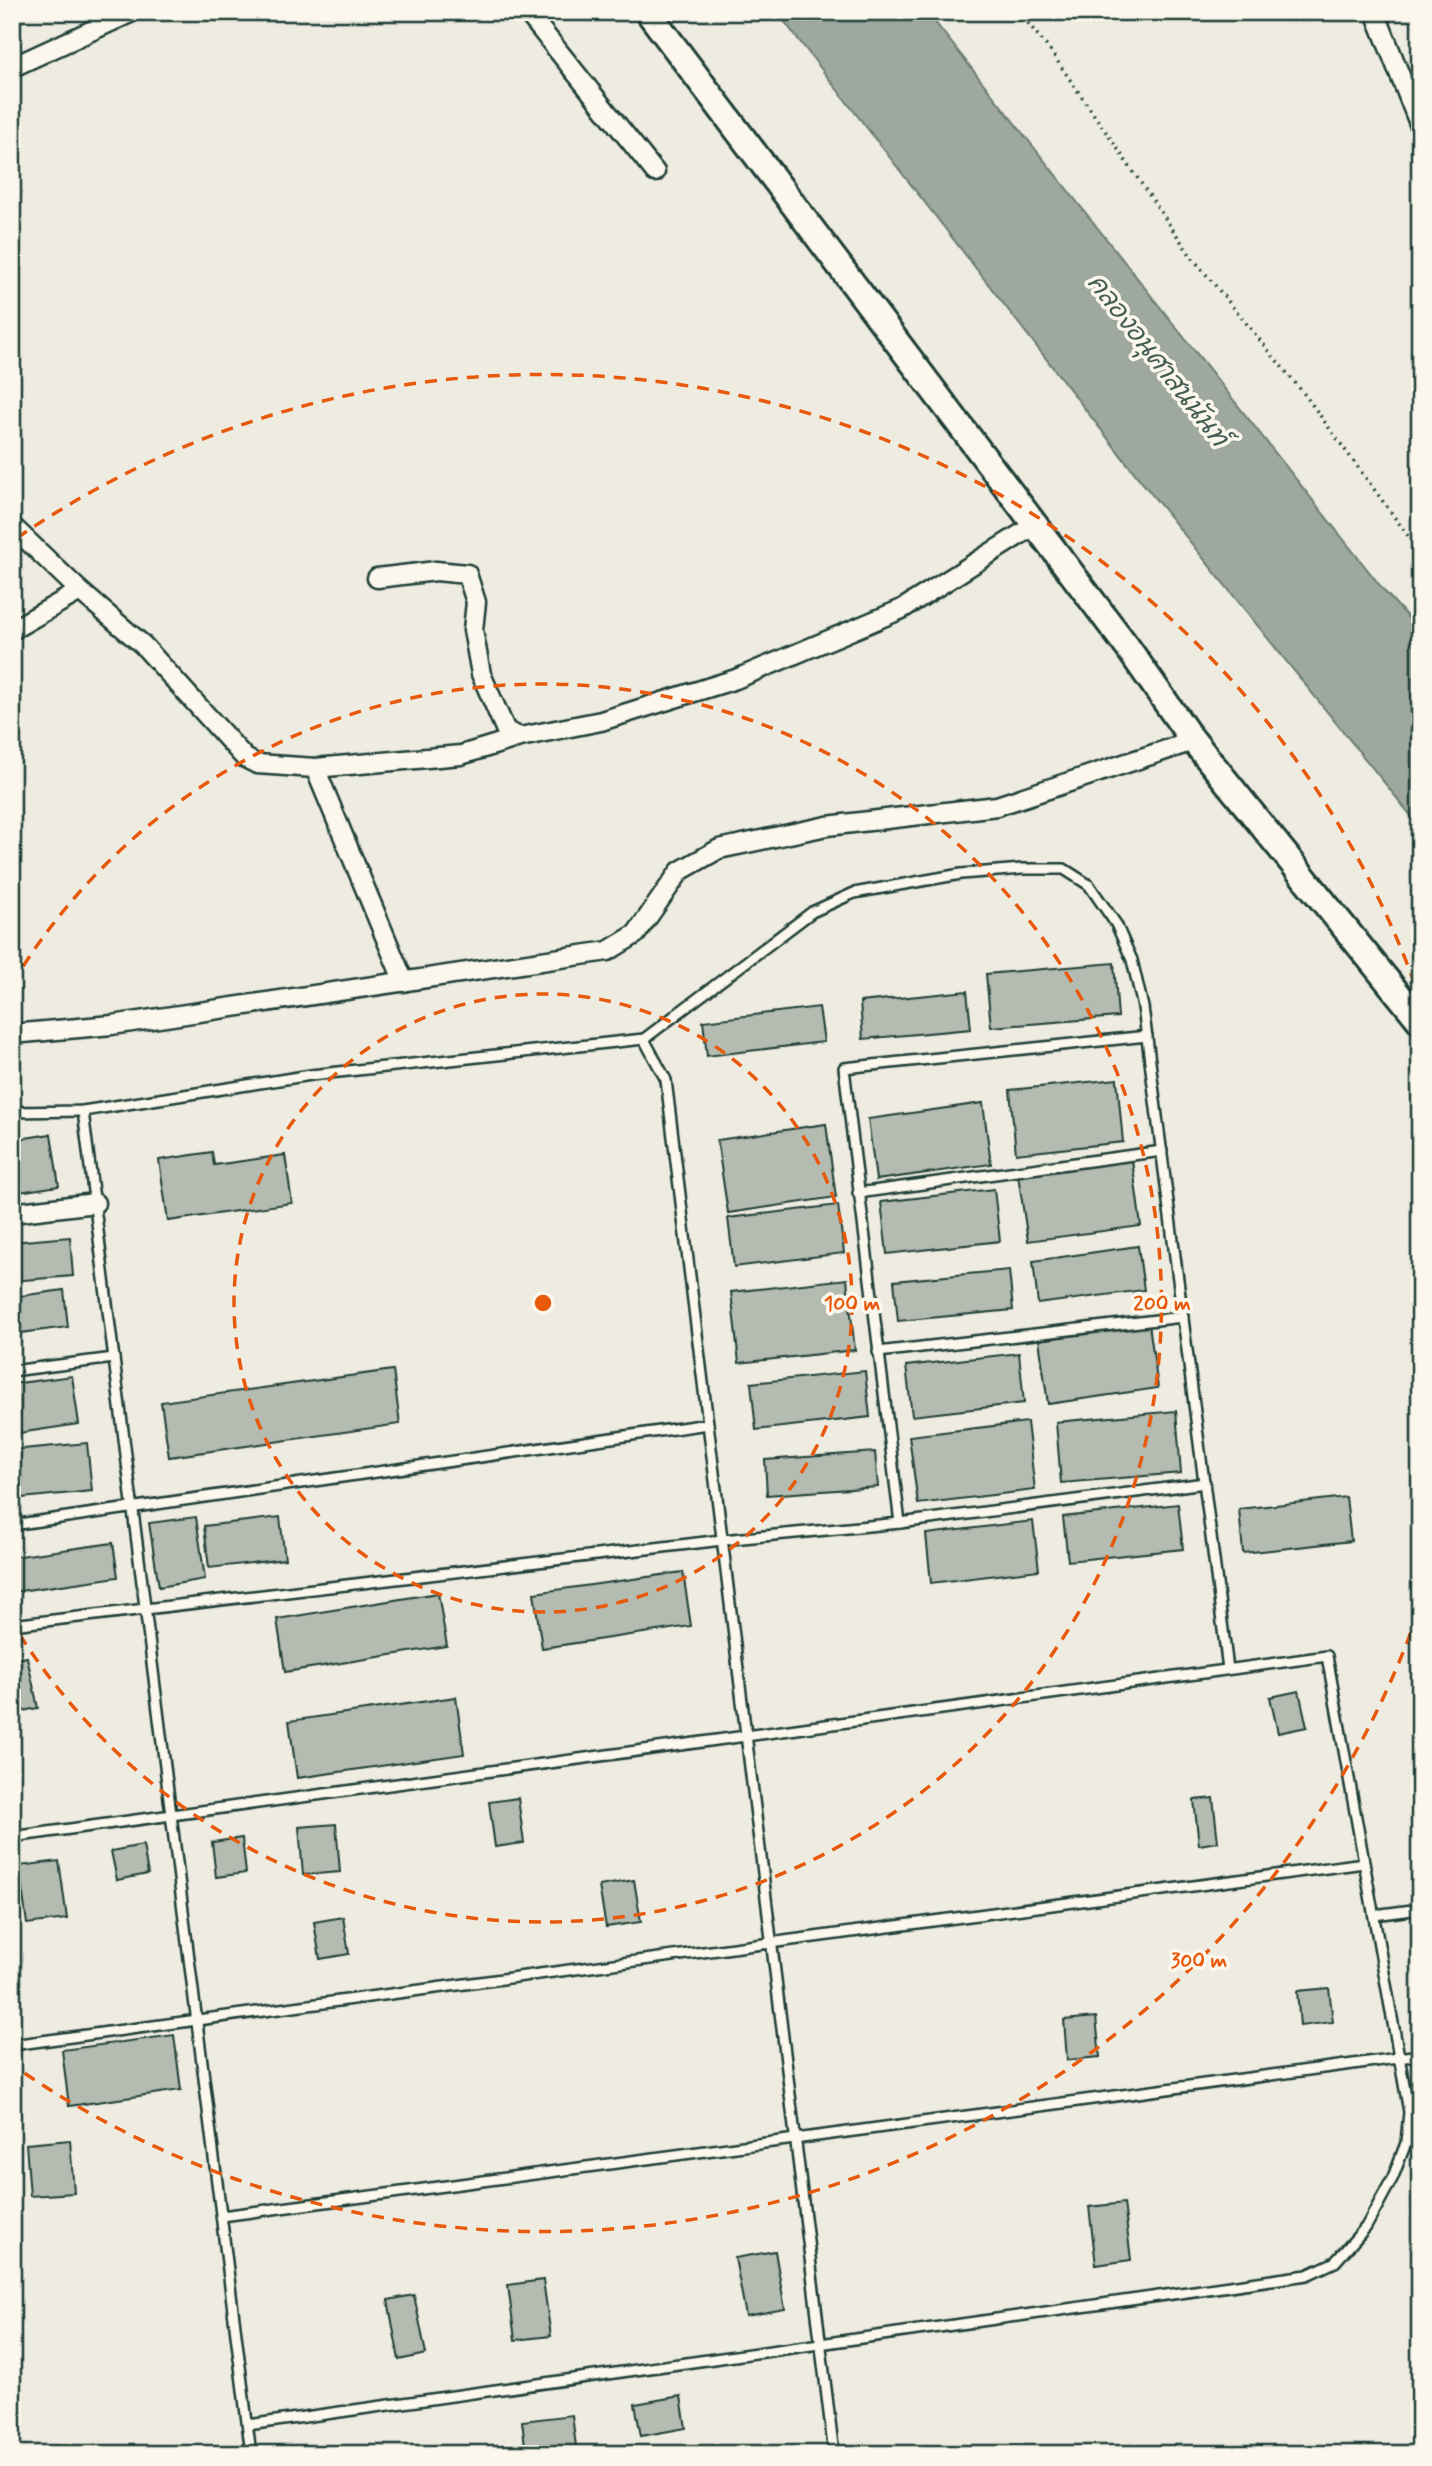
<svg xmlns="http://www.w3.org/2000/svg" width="1432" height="2466" viewBox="0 0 1432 2466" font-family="Mynerve,'Playpen Sans Thai',sans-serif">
<rect width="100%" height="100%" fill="#eeece1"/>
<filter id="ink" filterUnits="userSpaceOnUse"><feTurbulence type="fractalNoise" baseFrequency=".0143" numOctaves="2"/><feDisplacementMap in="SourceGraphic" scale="14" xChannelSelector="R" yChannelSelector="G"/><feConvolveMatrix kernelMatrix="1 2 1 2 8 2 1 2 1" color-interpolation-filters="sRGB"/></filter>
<g filter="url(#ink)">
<!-- water -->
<polygon fill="#9fa89f" stroke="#6c7d74" stroke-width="2" points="777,12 927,12 1386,593 1420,631 1420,827 1137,476"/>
<!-- building -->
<g fill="#b4bbb0" stroke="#1f3d34" stroke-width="2">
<polygon points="1114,963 1118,1017 991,1027 986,974"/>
<polygon points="967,991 971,1029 863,1039 860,1002"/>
<polygon points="819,1007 824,1042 707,1056 703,1021"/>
<polygon points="1117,1079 1123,1142 1016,1154 1010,1090"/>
<polygon points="983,1103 991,1164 876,1180 868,1119"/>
<polygon points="826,1124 836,1197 728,1213 717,1140"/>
<polygon points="51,1134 59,1186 12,1193 12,1140"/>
<polygon points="212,1152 214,1165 285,1155 292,1203 168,1221 159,1160"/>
<polygon points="1132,1160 1141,1226 1028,1241 1018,1175"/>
<polygon points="994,1189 1000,1241 887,1254 881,1202"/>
<polygon points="838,1205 844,1253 734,1267 728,1218"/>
<polygon points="1414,1231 1420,1231 1420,1254 1417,1255"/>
<polygon points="70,1237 73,1276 12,1281 12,1242"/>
<polygon points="1138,1246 1144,1290 1038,1304 1033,1261"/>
<polygon points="1009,1270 1013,1310 898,1321 894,1281"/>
<polygon points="847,1279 855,1350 739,1363 731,1292"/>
<polygon points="64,1290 68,1327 12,1334 12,1297"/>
<polygon points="1149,1324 1158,1388 1048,1404 1039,1340"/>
<polygon points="1019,1353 1024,1403 912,1416 906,1366"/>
<polygon points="393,1370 400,1424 169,1457 161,1402"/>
<polygon points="865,1371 870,1417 756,1430 751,1383"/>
<polygon points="72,1376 79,1424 12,1434 12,1384"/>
<polygon points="1176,1411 1181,1473 1061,1483 1056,1422"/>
<polygon points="1027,1422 1035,1490 918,1504 909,1436"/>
<polygon points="87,1443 92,1491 12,1499 12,1450"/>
<polygon points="875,1452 878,1487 767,1495 765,1460"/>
<polygon points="1346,1497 1351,1541 1243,1553 1239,1509"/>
<polygon points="1178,1504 1183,1549 1068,1561 1063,1517"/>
<polygon points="196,1517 205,1579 159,1587 149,1523"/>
<polygon points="280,1517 285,1559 209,1568 204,1526"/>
<polygon points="1033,1521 1039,1570 931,1583 926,1534"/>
<polygon points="113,1543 118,1577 12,1592 12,1557"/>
<polygon points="683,1572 691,1626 542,1648 534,1593"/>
<polygon points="438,1593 447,1646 285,1672 277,1619"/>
<polygon points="27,1657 38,1708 12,1713 12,1660"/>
<polygon points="1299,1691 1307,1727 1278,1733 1270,1697"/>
<polygon points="456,1697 464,1754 297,1778 289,1721"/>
<polygon points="518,1798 524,1843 495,1847 489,1802"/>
<polygon points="1213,1798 1218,1842 1199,1845 1194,1800"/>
<polygon points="336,1824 340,1872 303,1875 299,1827"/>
<polygon points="242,1838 246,1873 216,1877 212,1842"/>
<polygon points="143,1845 148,1874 117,1880 111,1851"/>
<polygon points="59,1861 67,1919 27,1924 19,1866"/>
<polygon points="634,1880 641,1922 606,1927 599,1886"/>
<polygon points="343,1917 349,1954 320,1959 314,1922"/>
<polygon points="1329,1988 1333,2022 1300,2026 1297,1991"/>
<polygon points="1096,2017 1100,2057 1067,2060 1064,2020"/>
<polygon points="174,2035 181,2090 69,2106 62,2050"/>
<polygon points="70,2140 74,2193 30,2196 26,2144"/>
<polygon points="1124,2203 1131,2260 1096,2265 1089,2207"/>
<polygon points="775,2251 785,2309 746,2316 735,2258"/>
<polygon points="543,2280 551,2336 515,2340 508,2285"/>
<polygon points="414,2295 426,2354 399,2360 388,2300"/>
<polygon points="681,2396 686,2428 641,2436 635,2404"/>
<polygon points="572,2415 577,2454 526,2454 522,2421"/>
</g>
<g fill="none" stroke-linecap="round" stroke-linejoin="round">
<defs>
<g id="service">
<polyline points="644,1039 666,1080 834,2454"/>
<polyline points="83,1111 251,2454"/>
<polyline points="12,1112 83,1111 311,1075 644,1039 812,912 854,893 961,874 1022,869 1064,869 1089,885 1116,924 1132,960 1143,1007 1228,1669"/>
<polyline points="858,1193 1162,1151"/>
<polyline points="878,1352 1183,1317"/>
<polyline points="12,1371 114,1358"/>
<polyline points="900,1523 844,1068 1147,1036"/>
<polyline points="12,1525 708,1424"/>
<polyline points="12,1625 722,1540 900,1523 1205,1483"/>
<polyline points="12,1837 1327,1656 1409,2112 1406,2143 1393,2177 1366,2227 1335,2262 1307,2275 248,2425"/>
<polyline points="1374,1915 1420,1909"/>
<polyline points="12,2045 1364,1863"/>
<polyline points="222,2216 1420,2055"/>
</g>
<g id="minor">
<polyline points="527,12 655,172"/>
<polyline points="1375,12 1420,126"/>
<polyline points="12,70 17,65 132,12"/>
<polyline points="12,526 80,591 143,645 245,758 257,764 315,768 404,982"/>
<polyline points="377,578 436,571 467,574 476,602 473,630 481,674 506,731 520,737 601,721 736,679 902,609 1035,525"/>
<polyline points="12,630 80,591"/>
<polyline points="315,768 461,755 520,737"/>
<polyline points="12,1034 112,1025 608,951 636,934 680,871 719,849 827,826 997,806 1193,741"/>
<polyline points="12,1213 95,1203"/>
</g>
<polyline id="secondary" points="648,12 1128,648 1188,734 1420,1021"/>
</defs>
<!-- service casing -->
<use href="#service" stroke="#1f3d34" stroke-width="14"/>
<!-- minor casing -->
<use href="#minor" stroke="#1f3d34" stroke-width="23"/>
<!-- secondary casing -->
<use href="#secondary" stroke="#1f3d34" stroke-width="30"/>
<!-- path -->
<polyline stroke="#1f3d34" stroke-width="3.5" stroke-dasharray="2 5" stroke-linecap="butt" points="1019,12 1049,49 1191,256 1305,395 1420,552"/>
<!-- service -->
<use href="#service" stroke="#fbf7ec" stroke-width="9"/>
<!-- minor -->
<use href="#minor" stroke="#fbf7ec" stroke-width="18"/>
<!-- secondary -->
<use href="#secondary" stroke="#fbf7ec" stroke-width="24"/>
</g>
</g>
<!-- distance rings -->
<g fill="none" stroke="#e8590c" stroke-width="3.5" stroke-dasharray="12 9">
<circle cx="543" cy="1303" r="309"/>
<path d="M12 984A619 619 0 1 1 12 1622"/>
<path d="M1418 1613A928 928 0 0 1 17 2068M17 538A928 928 0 0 1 1418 993"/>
</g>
<g text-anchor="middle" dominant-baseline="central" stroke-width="7" stroke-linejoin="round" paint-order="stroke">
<!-- water labels -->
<g font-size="26" font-style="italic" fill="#455d54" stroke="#fbf7ec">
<text transform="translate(1157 361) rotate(52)">คลองอนุศาสนนันท์</text>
</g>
</g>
<circle cx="543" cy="1303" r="10" fill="#e8590c" stroke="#fbf7ec" stroke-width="3.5"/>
<g font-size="21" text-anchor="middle" font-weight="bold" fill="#e8590c" stroke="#fbf7ec" stroke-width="7" stroke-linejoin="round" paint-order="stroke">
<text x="852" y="1310">100 m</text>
<text x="1162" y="1310">200 m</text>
<text x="1199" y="1967">300 m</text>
</g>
<!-- margin -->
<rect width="1432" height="2466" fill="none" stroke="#fbf7ec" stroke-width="42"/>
<rect x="21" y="21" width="1390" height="2424" fill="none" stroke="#1f3d34" stroke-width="2.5" filter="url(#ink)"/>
</svg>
